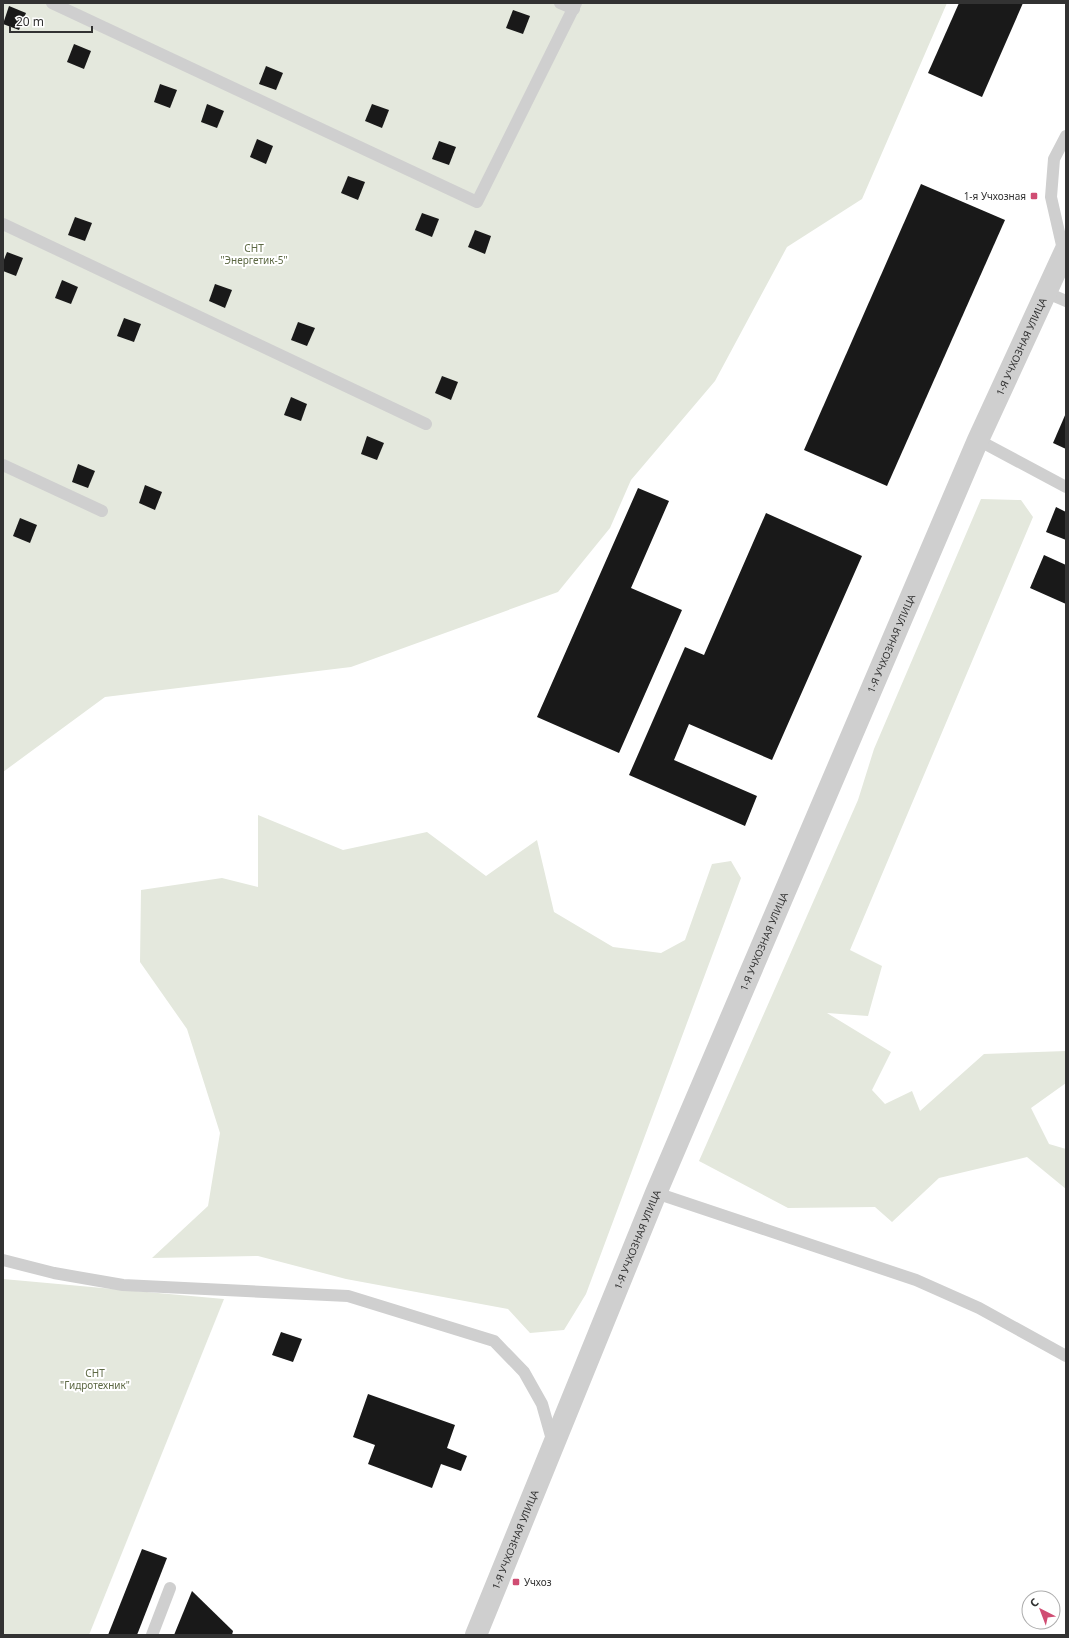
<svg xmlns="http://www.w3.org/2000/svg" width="1069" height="1638" viewBox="0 0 1069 1638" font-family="'Noto Sans',sans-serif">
<rect width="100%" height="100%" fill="#fff"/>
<!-- green -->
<g fill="#e4e8dd">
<polygon points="3,3 947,3 862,199 787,247 715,381 631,480 610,528 558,592 351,667 105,697 3,772"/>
<polygon points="981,499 1021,500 1033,517 850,950 882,966 868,1016 827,1013 891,1052 872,1090 885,1104 912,1091 920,1111 984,1054 1066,1051 1066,1083 1031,1108 1049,1144 1066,1149 1066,1189 1027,1157 939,1178 892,1222 875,1207 788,1208 699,1161 858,800 874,749"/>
<polygon points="258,815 343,850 427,832 486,876 537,840 554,912 613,947 661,953 685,940 712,864 731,861 741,878 586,1294 564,1330 530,1333 508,1309 346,1279 258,1256 152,1258 208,1206 220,1133 187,1029 140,962 141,890 222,878 258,887"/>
<polygon points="3,1279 224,1299 89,1635 3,1635"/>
</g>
<!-- building -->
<g fill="#191919">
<polygon points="959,3 1023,3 982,97 928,73"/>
<polygon points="9,6 26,13 19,30 3,24"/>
<polygon points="513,10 530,16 523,34 506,28"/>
<polygon points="74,44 91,51 84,69 67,62"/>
<polygon points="266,66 283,73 276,90 259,84"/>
<polygon points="160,84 177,90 170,108 154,102"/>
<polygon points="207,104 224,111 217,128 201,122"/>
<polygon points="372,104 389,110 382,128 365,121"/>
<polygon points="257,139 273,146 266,164 250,157"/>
<polygon points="439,141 456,147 449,165 432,159"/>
<polygon points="348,176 365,182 358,200 341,193"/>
<polygon points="921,184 1005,220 887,486 804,450"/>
<polygon points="422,213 439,219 432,237 415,230"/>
<polygon points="75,217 92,223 85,241 68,235"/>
<polygon points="475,230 491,236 485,254 468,247"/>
<polygon points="7,252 23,258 16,276 3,271 3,262"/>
<polygon points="62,280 78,287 71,304 55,298"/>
<polygon points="215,284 232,290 225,308 209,301"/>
<polygon points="124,318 141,324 134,342 117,336"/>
<polygon points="298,322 315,328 307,346 291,340"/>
<polygon points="442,376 458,382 451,400 435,393"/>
<polygon points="291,397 307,404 301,421 284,415"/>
<polygon points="1066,413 1066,449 1053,443"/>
<polygon points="367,436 384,443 377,460 361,454"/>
<polygon points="78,464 95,471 88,488 72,482"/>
<polygon points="145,485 162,492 155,510 139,503"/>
<polygon points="638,488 669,501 631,588 682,610 619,753 537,717"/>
<polygon points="1056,507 1066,512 1066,540 1046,532"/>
<polygon points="766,513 862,556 772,760 689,724 674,760 757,796 745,826 629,775 685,647 704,655"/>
<polygon points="20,518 37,525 30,543 13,536"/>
<polygon points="1044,555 1066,565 1066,604 1030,588"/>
<polygon points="281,1332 302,1339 293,1362 272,1355"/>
<polygon points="368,1394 455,1425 447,1448 467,1456 461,1471 441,1464 432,1488 368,1464 375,1445 353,1437"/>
<polygon points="142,1549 167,1558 137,1635 108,1635"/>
<polygon points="192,1591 233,1631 232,1635 174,1635"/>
</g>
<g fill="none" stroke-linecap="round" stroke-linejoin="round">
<!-- service -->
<g stroke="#cfcfcf" stroke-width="12">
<polyline points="52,3 477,202 576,3"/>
<polyline points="560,3 574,9"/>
<polyline points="3,224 426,424"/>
<polyline points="1064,254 1051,197 1054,159 1066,136"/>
<polyline points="1045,292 1066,301"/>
<polyline points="978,440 1066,487"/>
<polyline points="3,465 102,511"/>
<polyline points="656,1193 916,1280 979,1308 1066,1356"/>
<polyline points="3,1260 54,1273 123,1285 348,1296 494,1341 524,1372 542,1404 553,1443"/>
<polyline points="152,1635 170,1588"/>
</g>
<!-- tertiary -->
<path stroke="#cfcfcf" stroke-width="22" id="s1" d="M476 1635 656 1193 978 440 1066 249"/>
</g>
<!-- markers -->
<g fill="#d04d73" stroke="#fff" stroke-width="1.5">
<rect x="1030" y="192" width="8" height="8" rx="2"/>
<rect x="512" y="1578" width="8" height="8" rx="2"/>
</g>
<g text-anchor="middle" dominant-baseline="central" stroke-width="4" stroke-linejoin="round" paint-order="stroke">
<!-- poi labels -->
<g font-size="10" fill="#323232" stroke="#fff" text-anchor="end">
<text x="1026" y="196">1-я Учхозная</text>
<text x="524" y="1582" text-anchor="start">Учхоз</text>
</g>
<!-- park labels -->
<g font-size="10" fill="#5d6944" stroke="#fff">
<text x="254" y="248">СНТ<tspan x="254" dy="12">"Энергетик-5"</tspan></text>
<text x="95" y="1373">СНТ<tspan x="95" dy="12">"Гидротехник"</tspan></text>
</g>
<!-- street labels -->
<g font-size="10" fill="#323232" stroke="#fff">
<text stroke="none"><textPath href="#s1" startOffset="1399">1-Я УЧХОЗНАЯ УЛИЦА</textPath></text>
<text stroke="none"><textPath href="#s1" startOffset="1075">1-Я УЧХОЗНАЯ УЛИЦА</textPath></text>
<text stroke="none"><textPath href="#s1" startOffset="751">1-Я УЧХОЗНАЯ УЛИЦА</textPath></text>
<text stroke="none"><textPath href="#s1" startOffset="427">1-Я УЧХОЗНАЯ УЛИЦА</textPath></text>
<text stroke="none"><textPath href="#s1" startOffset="103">1-Я УЧХОЗНАЯ УЛИЦА</textPath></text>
</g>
</g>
<!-- border -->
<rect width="1069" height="1638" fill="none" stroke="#323232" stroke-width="8"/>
<!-- north arrow -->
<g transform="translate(1041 1610) rotate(318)"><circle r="19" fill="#ffffff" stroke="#adadad"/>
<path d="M0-3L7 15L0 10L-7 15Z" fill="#d04d73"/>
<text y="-6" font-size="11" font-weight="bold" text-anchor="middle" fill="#323232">С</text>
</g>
<!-- scale -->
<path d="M10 26v6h82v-6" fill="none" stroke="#323232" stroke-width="2"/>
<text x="16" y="26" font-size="12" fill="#323232" stroke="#ffffff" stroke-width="3" paint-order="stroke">20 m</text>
</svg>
